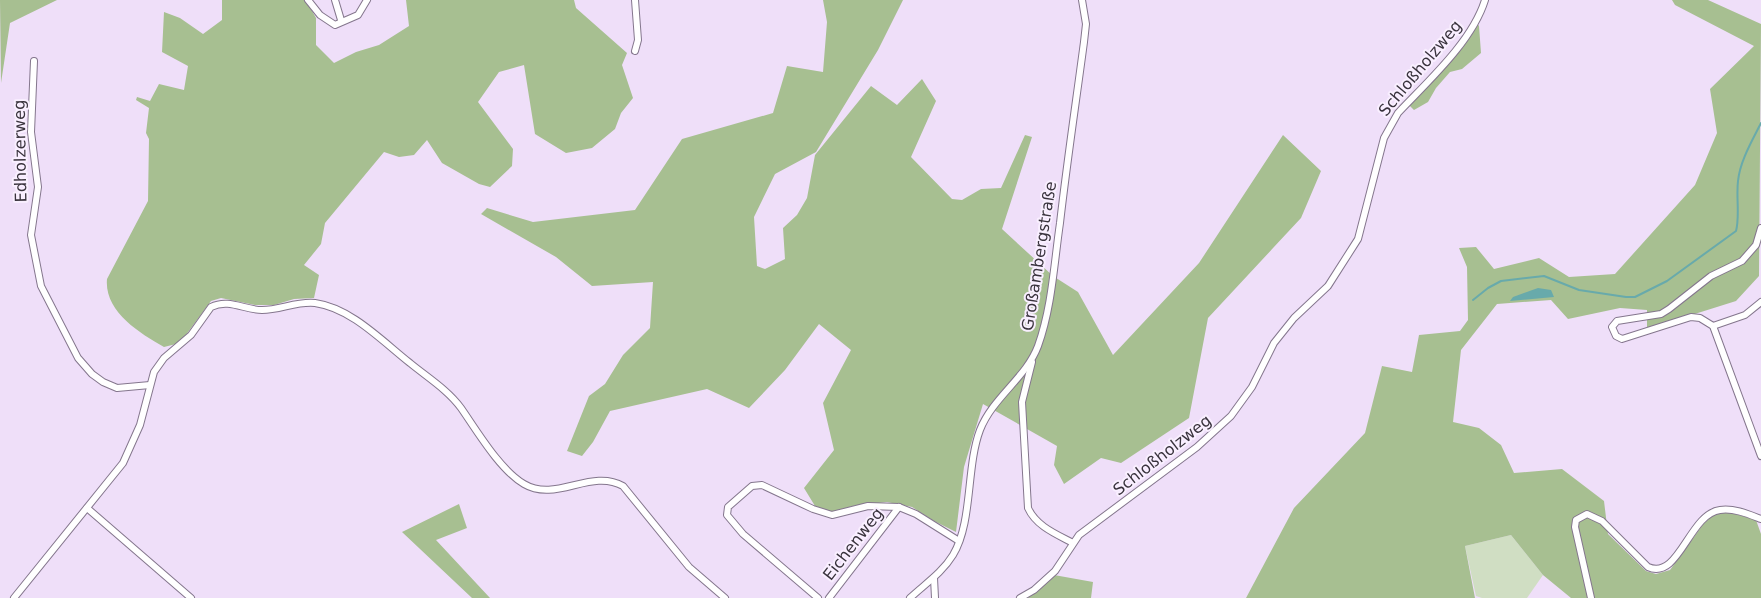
<svg xmlns="http://www.w3.org/2000/svg" width="1761" height="598" viewBox="0 0 1761 598" font-family="'DejaVu Sans',sans-serif">
<rect width="100%" height="100%" fill="#efdff9"/>
<!-- green -->
<polygon fill="#d0dec3" points="1511,535 1543,575 1527,598 1482,598 1476,596 1465,546"/>
<!-- forest -->
<g fill="#a7bf91">
<polygon points="0,0 57,0 10,23 1,83"/>
<path d="M222 0H306L316 18V45L334 63 356 52 379 45 409 26 406 0H574L576 8 627 53 622 65 633 98 621 113 615 129 592 148 566 153 535 134 524 65 499 72 478 102 513 149 512 166 490 187 479 184 442 163 427 140 414 155 399 157 384 152 325 223 321 244 304 265 319 275 314 298 294 299 274 305H255L221 298 211 301 180 343 164 347C139 333 104 311 107 279L148 201 149 139 146 133 149 108 136 100 137 97 150 101 159 84 184 90 188 66 162 52 164 12 180 18 203 34 222 20Z"/>
<polygon points="823,0 903,0 878,50 816,152 775,174 754,217 757,266 765,269 785,259 783,228 797,215 807,198 815,155 871,86 897,105 922,79 936,101 911,157 952,199 962,200 981,189 1001,188 1025,135 1032,137 1002,229 1053,276 1078,292 1113,355 1199,263 1283,135 1321,171 1301,218 1208,318 1189,418 1121,463 1101,458 1064,484 1054,465 1057,446 983,404 964,467 956,532 934,521 912,507 887,502 853,506 831,512 815,506 804,488 834,450 823,403 851,350 819,324 785,370 749,408 707,389 610,411 593,442 582,456 567,451 589,396 605,384 623,355 650,328 653,282 592,286 556,257 481,214 487,208 533,222 635,210 682,139 773,113 787,66 823,72 827,22"/>
<polygon points="1672,0 1708,0 1761,24 1759,276 1736,301 1647,329 1647,310 1620,308 1568,319 1551,300 1497,304 1461,350 1453,422 1479,428 1501,445 1514,473 1562,469 1604,501 1608,534 1646,571 1656,574 1670,570 1704,523 1715,514 1729,512 1756,520 1761,534 1761,598 1571,598 1543,575 1511,535 1465,546 1475,598 1246,598 1294,508 1365,433 1382,366 1412,372 1419,335 1460,331 1468,320 1467,267 1459,248 1476,247 1494,269 1539,258 1569,277 1615,274 1695,185 1717,133 1710,89 1754,46 1675,5"/>
<polygon points="1477,23 1479,26 1481,53 1462,69 1450,72 1436,88 1428,102 1414,110 1409,105"/>
<polygon points="459,504 467,528 436,540 490,598 472,598 402,532"/>
<polygon points="1054,575 1093,582 1091,598 1028,598"/>
</g>
<!-- water -->
<polygon fill="#68aaab" points="1538,288 1551,290 1554,297 1510,301 1513,297"/>
<g fill="none" stroke-linecap="round" stroke-linejoin="round">
<!-- stream -->
<path stroke="#68aaab" stroke-width="2" d="M1473 300 1488 288 1501 281 1544 276 1579 290 1626 297H1635L1667 281 1736 231C1740 216 1736 197 1738 181 1740 161 1752 141 1761 123"/>
<defs>
<g id="street">
<polyline points="308,0 320,15 335,25 358,15 367,0"/>
<polyline points="335,0 341,20"/>
<polyline points="635,0 638,40 635,51"/>
<polyline points="34,61 31,132 38,187 31,235 41,286 78,358 92,374 103,382 117,388 150,385"/>
<polyline points="1761,228 1756,245 1742,261 1711,276 1669,309 1661,314 1617,321 1612,327 1616,336 1622,339 1691,317 1700,318 1713,326 1761,456"/>
<polyline points="1713,326 1745,315 1761,302"/>
<path d="M1032 362 1022 402 1028 508C1036 526 1056 534 1073 543"/>
<polyline points="87,508 191,598"/>
<polyline points="934,578 935,598"/>
<path d="M14 598 123 463 140 425 154 372 164 358 191 335 211 307C229 298 244 310 262 310 280 310 297 301 315 303 351 308 382 341 410 363 427 377 448 390 461 408 477 431 500 470 524 484 556 503 591 468 623 486L689 567 725 598"/>
<polyline points="818,598 743,534 727,515 728,507 752,486 762,485 813,509 832,515 868,506 899,507 916,514 959,541"/>
<polyline points="829,598 899,507"/>
<path d="M910 598C925 584 942 573 953 555 973 522 966 467 980 430 993 397 1026 378 1038 346 1052 307 1054 264 1060 223 1067 162 1076 102 1084 42L1086 24 1082 0"/>
<path d="M1020 598 1034 590 1055 571 1079 535 1197 447 1231 416 1252 387 1274 343 1294 318 1328 286 1358 239 1384 138 1398 113C1427 82 1472 42 1485 0"/>
<path d="M1591 598 1575 527 1576 520 1587 514 1602 521 1648 567C1679 581 1689 514 1720 510 1734 508 1748 514 1761 519"/>
</g>
</defs>
<!-- street casing -->
<use href="#street" stroke="#84768d" stroke-width="8"/>
<!-- street -->
<use href="#street" stroke="#fff" stroke-width="6"/>
</g>
<g text-anchor="middle" dominant-baseline="central" stroke-width="4" stroke-linejoin="round" paint-order="stroke">
<!-- street labels -->
<g font-size="16" fill="#39333d" stroke="#f9efff">
<text transform="translate(1420 68) rotate(-50)">Schloßholzweg</text>
<text transform="translate(20 151) rotate(-91)">Edholzerweg</text>
<text transform="translate(1039 256) rotate(-81)">Großambergstraße</text>
<text transform="translate(1162 455) rotate(-38)">Schloßholzweg</text>
<text transform="translate(853 544) rotate(-52)">Eichenweg</text>
</g>
</g>
</svg>
